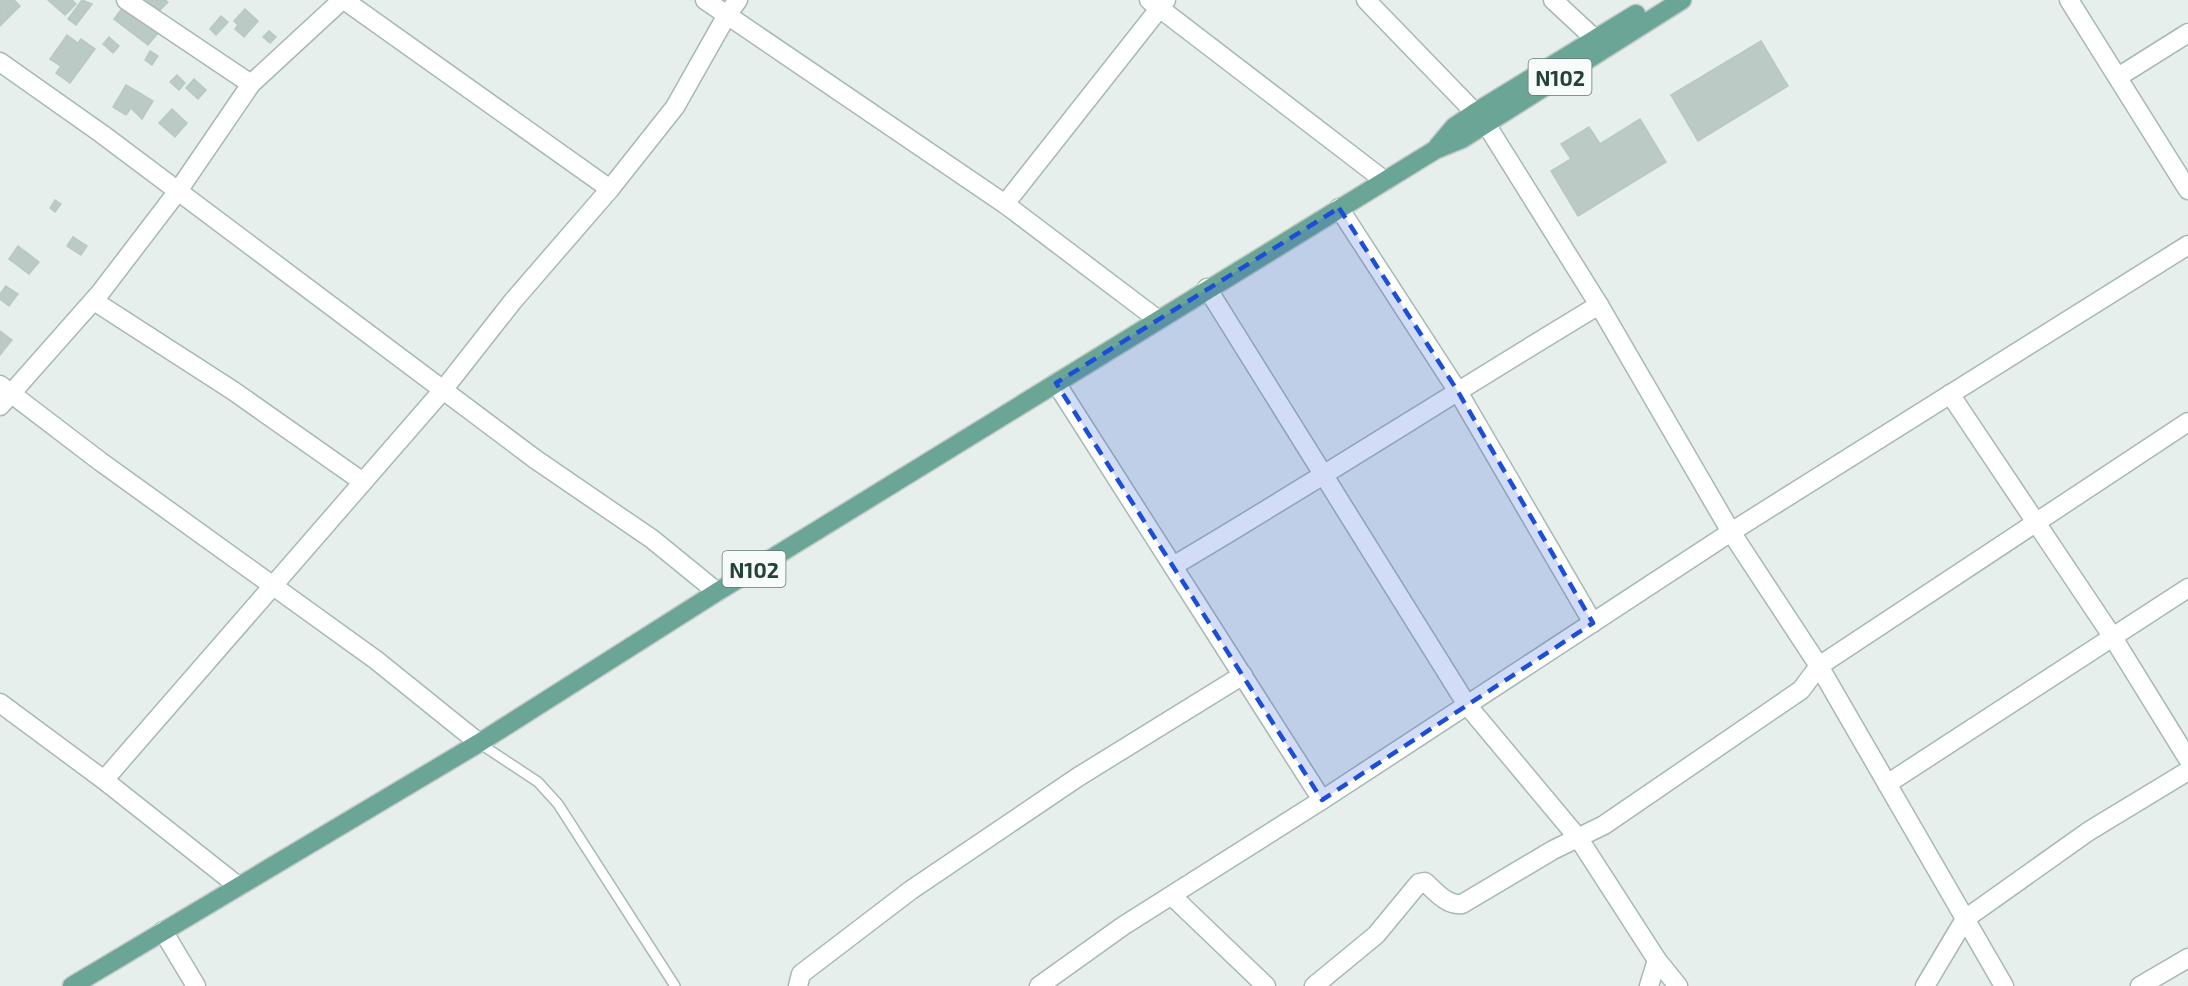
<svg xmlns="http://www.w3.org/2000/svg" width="2188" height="986" viewBox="0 0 2188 986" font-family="'Exo 2',sans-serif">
<rect width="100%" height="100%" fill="#e6efeb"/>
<!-- building -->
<g fill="#bbcac4" stroke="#b8c9c2" stroke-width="1.5">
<polygon points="0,0 14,0 20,6 0,26"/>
<polygon points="48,0 72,0 76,4 65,15"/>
<polygon points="82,0 92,4 76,25 68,19"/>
<polygon points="146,0 165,0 168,2 158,12"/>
<polygon points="124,6 159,32 148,45 114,19"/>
<polygon points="245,9 258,21 244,37 235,29 238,25 234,21"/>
<polygon points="221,16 228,22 216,35 210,29"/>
<polygon points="269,31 276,37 270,43 263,37"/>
<polygon points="67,35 78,43 81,39 95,49 70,83 56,73 61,66 50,59"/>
<polygon points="109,37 119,46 113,53 103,44"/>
<polygon points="1761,41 1788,86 1698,141 1671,95"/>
<polygon points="150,51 158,56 152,65 145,60"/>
<polygon points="177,75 185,83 179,90 170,82"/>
<polygon points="194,79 206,90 198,99 186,88"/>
<polygon points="126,85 153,101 142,119 131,108 126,115 113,107"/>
<polygon points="172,109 187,123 175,137 159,123"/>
<polygon points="1640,119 1666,162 1578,216 1551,171 1571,159 1561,144 1589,127 1600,144"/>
<polygon points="55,200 61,204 55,212 50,208"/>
<polygon points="73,237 87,246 81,255 67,246"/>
<polygon points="18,246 39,262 29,274 9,259"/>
<polygon points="6,286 18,294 9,306 0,299 0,294"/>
<polygon points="0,331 12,340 0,355"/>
</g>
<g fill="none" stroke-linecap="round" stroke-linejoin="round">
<defs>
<polyline id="lane" points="479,743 538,782 558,804 675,986"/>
<g id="street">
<polyline points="126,0 251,84"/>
<polyline points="344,0 610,189"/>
<polyline points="705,0 1005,204 1157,319"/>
<polyline points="1149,0 1385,181"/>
<polyline points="1366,0 1486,124 1599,305 1731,532 1819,666 2004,986"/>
<polyline points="1553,0 1595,39"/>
<polyline points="2069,0 2188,190"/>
<polyline points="0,62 102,134 535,459 652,539 717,592"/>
<polyline points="2118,77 2188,33"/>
<polyline points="1005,204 1166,0"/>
<polyline points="1339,208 1457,390 1593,623"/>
<polyline points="1207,288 1467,705 1579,839 1657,960 1678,986"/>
<polyline points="94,301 232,390 363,482"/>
<polyline points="1056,383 1322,800"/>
<polyline points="0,385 101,462 376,660 479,743"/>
<polyline points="1950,394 2112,636 2188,759"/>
<polyline points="0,406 100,293 178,191 251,84 342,0"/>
<path d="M1173 566C1317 481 1456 391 1599 305"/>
<polyline points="0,703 104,780 238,886"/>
<polyline points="104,780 443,390 513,301 610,189 675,107 727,15 738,0"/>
<polyline points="1887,784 2188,588"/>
<polyline points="1172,896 1266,986"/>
<polyline points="163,931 196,986"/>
<polyline points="798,986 801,974 911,890 1078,777 1243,675"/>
<polyline points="1039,986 1123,926 1322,800 1731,532 2188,245"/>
<path d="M1314 986 1376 935 1419 883 1425 882C1435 891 1447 906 1462 904L1553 850 1604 825 1801 690 1819 666 2188 422"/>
<polyline points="1649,986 1657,960"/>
<polyline points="1925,986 1965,919 2089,831 2188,771"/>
<polyline points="2140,986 2188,958"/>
</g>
<g id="primary">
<polyline points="1438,146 1454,127 1476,112 1636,14"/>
<polyline points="72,986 479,743 717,592 1435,150 1462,139 1682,0"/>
</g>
</defs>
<!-- lane casing -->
<use href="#lane" stroke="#a8b8b2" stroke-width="12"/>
<!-- street casing -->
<use href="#street" stroke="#a8b8b2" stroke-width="21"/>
<!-- primary casing -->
<use href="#primary" stroke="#c2cac8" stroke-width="21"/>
<!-- lane -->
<use href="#lane" stroke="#fff" stroke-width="9"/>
<!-- street -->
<use href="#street" stroke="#fff" stroke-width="18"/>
<!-- primary -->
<use href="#primary" stroke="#6aa596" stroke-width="18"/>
</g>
<!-- marked area -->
<path fill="#1d4ed8" fill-opacity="0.2" stroke="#1d4ed8" stroke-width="4.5" stroke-dasharray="12 8" stroke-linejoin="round" d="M1339 208 1457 390 1593 623 1322 800 1056 383Z"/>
<g text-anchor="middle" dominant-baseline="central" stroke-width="4.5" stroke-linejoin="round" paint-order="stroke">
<!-- shield labels -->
<g fill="#f7fbf9" stroke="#637a73" stroke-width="1.5">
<rect x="1528.5" y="59" width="63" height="36" rx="4.5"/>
<rect x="722.5" y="551" width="63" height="36" rx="4.5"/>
</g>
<g font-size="21" font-weight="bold" fill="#24423a">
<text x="1560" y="77">N102</text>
<text x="754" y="569">N102</text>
</g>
</g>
</svg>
